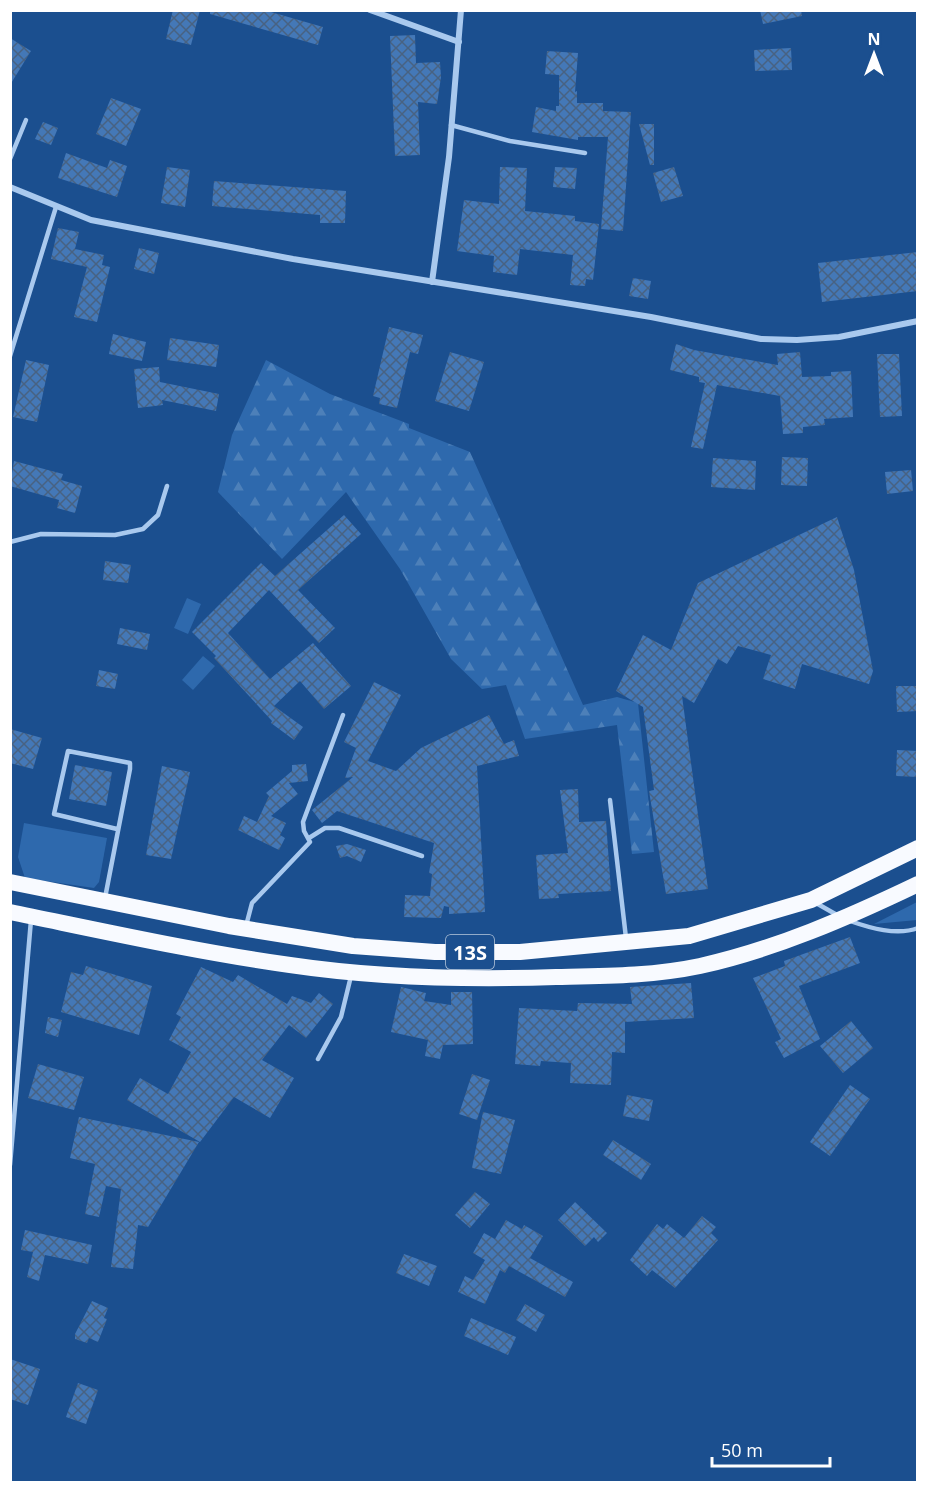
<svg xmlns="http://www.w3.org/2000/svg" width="928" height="1493" viewBox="0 0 928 1493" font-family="'Open Sans',sans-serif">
<defs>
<pattern id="forest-firs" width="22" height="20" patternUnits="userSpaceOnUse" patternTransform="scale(1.5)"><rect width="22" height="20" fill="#2e69ad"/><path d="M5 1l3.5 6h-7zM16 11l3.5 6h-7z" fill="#4d80b9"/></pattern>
<pattern id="building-cross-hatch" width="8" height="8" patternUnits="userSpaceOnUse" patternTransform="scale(1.5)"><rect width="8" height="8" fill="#4478b7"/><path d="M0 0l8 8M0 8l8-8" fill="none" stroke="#486282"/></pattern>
</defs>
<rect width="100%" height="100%" fill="#1b4f8f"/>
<!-- green -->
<g fill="#2e69ad">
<polygon points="187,598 201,604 188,634 174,628"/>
<polygon points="203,656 215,666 193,690 182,680"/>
<polygon points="24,823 107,838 99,882 94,888 25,878 18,857"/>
<polygon points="917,902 917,920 874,924"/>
</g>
<!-- forest -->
<polygon fill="url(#forest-firs)" points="266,360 330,394 409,424 409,428 470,452 583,705 617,697 638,703 654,852 632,854 617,725 525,739 506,685 482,689 451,659 400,569 346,492 282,559 218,492 232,435"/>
<!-- building -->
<g fill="url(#building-cross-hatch)">
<polygon points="173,10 200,10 191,45 166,39"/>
<polygon points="210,10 264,10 323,27 318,45 210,14"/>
<polygon points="760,10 801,10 802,16 763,24"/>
<polygon points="415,35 416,63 440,62 441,77 437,104 418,102 420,155 395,156 390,36"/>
<polygon points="10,38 31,51 10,85"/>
<polygon points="791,48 792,70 755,71 754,50"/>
<polygon points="547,51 578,53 575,92 577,91 577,103 603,103 603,111 631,112 623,231 601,229 608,137 578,137 578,140 532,132 536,107 556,111 556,106 559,106 559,75 545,74"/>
<polygon points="111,98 141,109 126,146 96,134"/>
<polygon points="43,122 58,128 51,145 35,139"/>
<polygon points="639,124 654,124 654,165 650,165"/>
<polygon points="66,153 107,168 110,160 127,166 117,197 58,178"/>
<polygon points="167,167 190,170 185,207 161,203"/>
<polygon points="500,167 527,168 525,211 575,216 575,221 599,224 593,280 586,279 585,286 570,285 573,255 520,249 517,275 493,272 494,256 457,251 464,200 499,204"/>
<polygon points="555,167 577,168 575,189 553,187"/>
<polygon points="674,167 683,196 661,202 653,173"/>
<polygon points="214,181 346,191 345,223 320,223 320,215 212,206"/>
<polygon points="58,228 79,232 75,249 104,255 102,265 110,267 97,322 74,317 87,267 51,259"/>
<polygon points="139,248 159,253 154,274 134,269"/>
<polygon points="918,252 918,291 822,302 818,263"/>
<polygon points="633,278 651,281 648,299 629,296"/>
<polygon points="389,327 423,335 418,354 410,352 397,408 379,404 380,398 373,396"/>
<polygon points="113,334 146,342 142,361 109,354"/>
<polygon points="170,338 219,345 216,367 167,360"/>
<polygon points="676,344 694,350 778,365 777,354 800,352 802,377 831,376 831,372 851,371 853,417 824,419 825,425 803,427 803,433 783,434 780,396 717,385 703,449 691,447 705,383 699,382 699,377 670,370"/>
<polygon points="450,352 484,362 469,411 435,401"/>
<polygon points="877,354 899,354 902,416 880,417"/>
<polygon points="26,360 49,365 37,422 13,417"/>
<polygon points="159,367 160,382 219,394 216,411 162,400 163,405 138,408 134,369"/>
<polygon points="782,457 808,458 807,486 781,485"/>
<polygon points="713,458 756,461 755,490 711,487"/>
<polygon points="14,461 63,474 61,480 82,486 75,513 57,508 59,500 10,486"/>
<polygon points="911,470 913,491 887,494 885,472"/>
<polygon points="344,515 361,534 298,590 335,628 319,643 269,590 228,633 270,679 313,643 351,686 324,709 300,681 274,706 303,727 294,740 271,723 272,721 214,658 216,656 192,632 261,563 275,576"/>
<polygon points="837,517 854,570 873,671 869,684 802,664 795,689 763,679 771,655 738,646 727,664 718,659 694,703 682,696 708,889 666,894 649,791 654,790 643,707 616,691 643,635 671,650 698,583"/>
<polygon points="105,561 131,565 128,583 103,580"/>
<polygon points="120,628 150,634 147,650 117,644"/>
<polygon points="99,670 118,674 115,689 96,686"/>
<polygon points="374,682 401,695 368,761 396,771 421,748 489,715 504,744 514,740 519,756 477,766 485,912 449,914 449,907 444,906 441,918 404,917 405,895 430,896 432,874 429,873 434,843 337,811 322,823 312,810 353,777 345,778 356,748 344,742"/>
<polygon points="896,686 918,686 918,711 897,712"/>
<polygon points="10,729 42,738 33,769 10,763"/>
<polygon points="897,750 918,751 918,777 896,776"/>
<polygon points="306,764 308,781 289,783 298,794 271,816 286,823 280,835 285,838 279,850 238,830 244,816 257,822 269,796 266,793 292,771 292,765"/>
<polygon points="75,765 112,772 106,806 69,799"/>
<polygon points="162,766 190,772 171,859 146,855"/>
<polygon points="578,789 579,822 606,821 611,891 558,894 559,898 539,899 536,855 568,853 560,790"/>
<polygon points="347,844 366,850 361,862 347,856 340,858 336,846"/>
<polygon points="850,937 860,963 799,986 820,1039 784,1058 775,1042 781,1039 753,978 785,966 784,961"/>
<polygon points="86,966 152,986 139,1035 61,1012 71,972 83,975"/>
<polygon points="201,967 233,982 238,975 287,1004 292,996 311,1003 319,993 333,1004 306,1038 289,1025 262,1060 294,1078 270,1118 234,1097 200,1142 127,1100 140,1078 168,1094 191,1052 169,1040 181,1017 176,1014"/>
<polygon points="691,983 694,1018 625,1022 625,1053 612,1052 611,1085 570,1083 571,1063 541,1061 540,1066 515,1064 519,1008 577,1011 578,1003 632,1004 630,987"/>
<polygon points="401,987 426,993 424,1001 451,1005 451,992 472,992 473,1044 443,1045 440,1059 425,1056 428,1040 391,1032"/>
<polygon points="48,1017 62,1020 58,1037 45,1033"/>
<polygon points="851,1021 873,1048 843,1073 820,1046"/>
<polygon points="38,1064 84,1077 74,1110 28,1098"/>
<polygon points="472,1074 490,1080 477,1120 459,1114"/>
<polygon points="850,1085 870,1099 830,1156 810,1142"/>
<polygon points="627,1095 653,1100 649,1121 623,1116"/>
<polygon points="483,1112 515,1120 501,1174 472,1168"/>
<polygon points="79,1117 199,1142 148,1227 138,1225 133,1269 111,1267 121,1189 106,1186 99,1217 85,1214 95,1164 70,1158"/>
<polygon points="613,1140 651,1164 641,1180 603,1155"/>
<polygon points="475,1192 490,1204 470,1228 455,1215"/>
<polygon points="575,1202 607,1233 598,1242 594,1237 585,1246 558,1220"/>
<polygon points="702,1216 716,1227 711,1233 718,1240 675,1288 652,1270 647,1276 630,1260 657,1224 663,1229 667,1224 684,1238"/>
<polygon points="506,1220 522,1229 524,1225 543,1236 530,1258 573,1282 565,1297 509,1266 505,1273 500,1270 485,1304 458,1292 465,1276 473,1280 485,1260 473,1253 484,1233 495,1239"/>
<polygon points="25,1230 92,1245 88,1264 45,1255 39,1281 27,1277 33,1252 21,1250"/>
<polygon points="404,1254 437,1266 429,1286 396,1273"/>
<polygon points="92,1301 108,1308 104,1318 107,1319 98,1342 89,1338 87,1343 75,1339 75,1334"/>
<polygon points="525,1304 545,1315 536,1332 516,1320"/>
<polygon points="471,1318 516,1337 508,1355 464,1336"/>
<polygon points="10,1359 40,1369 28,1405 10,1399"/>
<polygon points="78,1383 98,1390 86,1424 66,1417"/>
</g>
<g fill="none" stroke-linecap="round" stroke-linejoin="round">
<!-- service -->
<g stroke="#a9c9ee" stroke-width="4.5">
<polyline points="451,125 510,141 585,153"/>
<polyline points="10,159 26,120"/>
<polyline points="10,356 56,207"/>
<polyline points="10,542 41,534 115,535 143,529 158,515 167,486"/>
<polyline points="610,800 626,938"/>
<polyline points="309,838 325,828 339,828 422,856"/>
<polyline points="105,898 130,769 130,763 68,751 54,814 117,829"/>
<polyline points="816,903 837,915"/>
<path d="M850 921C870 928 897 936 918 928"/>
<polyline points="246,926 252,903 310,842 304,831 303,822 343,715"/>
<polyline points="318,1059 341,1017 351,976"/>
<polyline points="10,1165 31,920"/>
</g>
<!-- minor -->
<g stroke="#a9c9ee" stroke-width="6">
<polyline points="370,10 459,42"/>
<polyline points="10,187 91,220 293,259 651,317 761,339 797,340 839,337 918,321"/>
<polyline points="432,282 449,157 461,10"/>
</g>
<!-- trunk -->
<g stroke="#f8faff" stroke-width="16">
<polyline points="10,882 229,926 353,946 435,952 520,952 689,936 811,900 918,848"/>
<path d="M10 912C103 931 197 952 290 965 378 978 467 980 556 977 603 976 653 976 700 966 776 949 847 918 918 884"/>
</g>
</g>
<g text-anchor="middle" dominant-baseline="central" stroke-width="4.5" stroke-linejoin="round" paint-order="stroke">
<!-- shield labels -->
<rect fill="#1b4f8f" stroke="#bbcadd" stroke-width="1.5" x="446" y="935" width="48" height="34" rx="4.5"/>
<g font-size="20" font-weight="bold" fill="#fff">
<text x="470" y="952">13S</text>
</g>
</g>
<!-- border -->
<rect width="928" height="1493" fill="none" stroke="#ffffff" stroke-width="24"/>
<!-- north arrow -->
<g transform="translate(874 54)" stroke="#1b4f8f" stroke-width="4.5" paint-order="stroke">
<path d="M0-4.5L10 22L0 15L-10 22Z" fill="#ffffff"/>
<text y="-9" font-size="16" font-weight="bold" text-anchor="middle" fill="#ffffff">N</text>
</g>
<!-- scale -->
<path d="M712 1457v9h118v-9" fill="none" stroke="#ffffff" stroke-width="3"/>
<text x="721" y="1457" font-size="18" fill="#ffffff" stroke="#1b4f8f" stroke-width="4.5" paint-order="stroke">50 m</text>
</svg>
